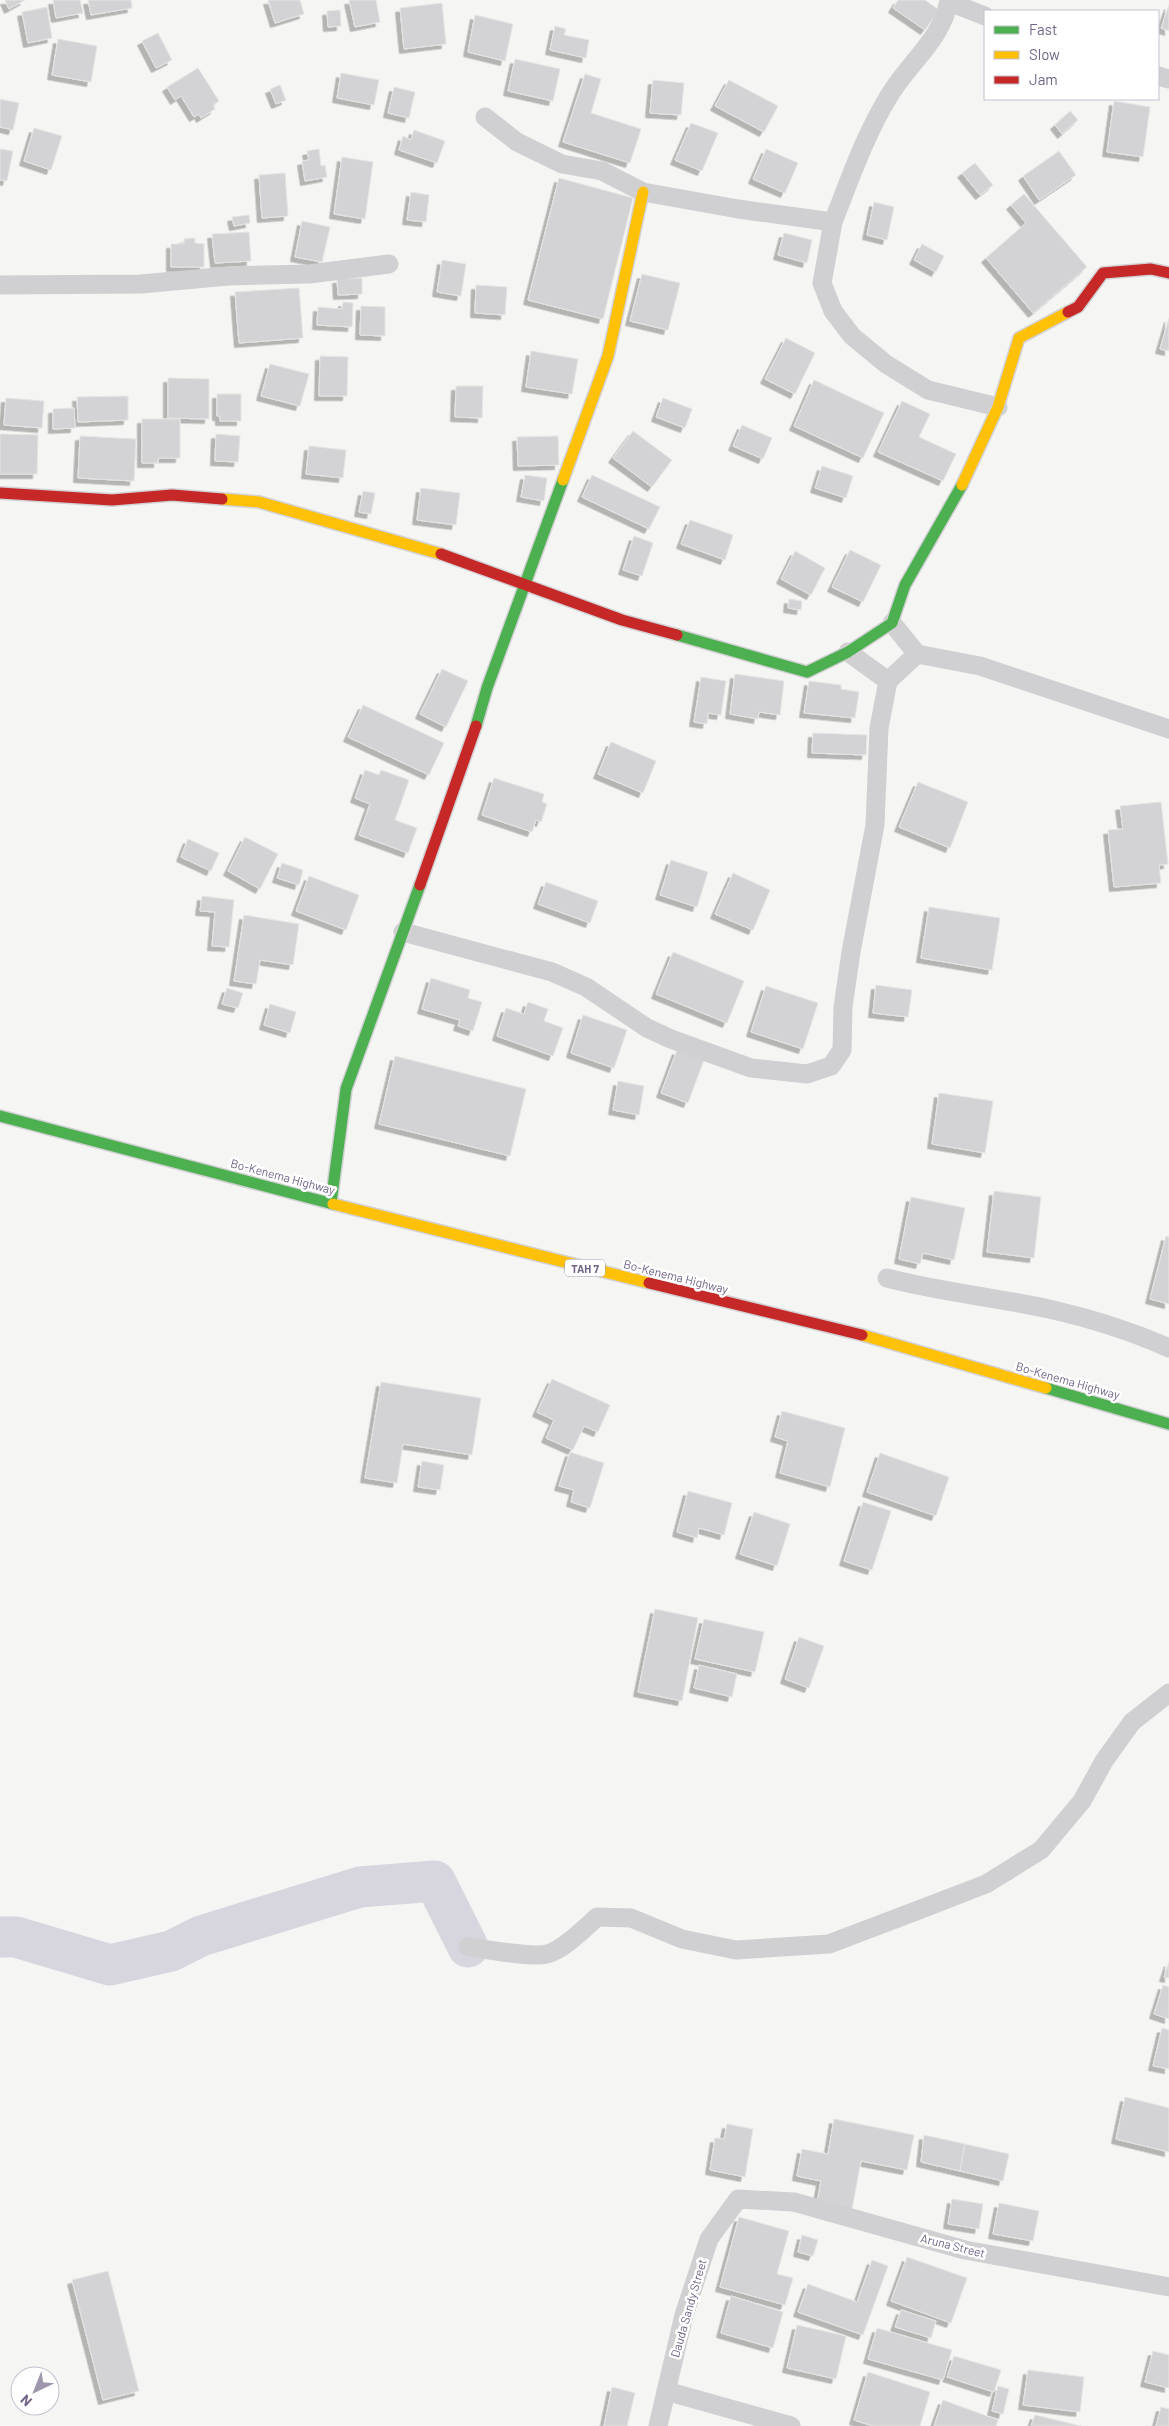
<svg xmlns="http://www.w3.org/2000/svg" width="1169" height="2426" viewBox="0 0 1169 2426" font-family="Barlow,sans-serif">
<defs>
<filter id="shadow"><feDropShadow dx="-4.5" dy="4.5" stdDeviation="0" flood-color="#0004"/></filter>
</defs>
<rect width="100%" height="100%" fill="#f5f6f4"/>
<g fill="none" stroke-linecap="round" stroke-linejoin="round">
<!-- river -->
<polyline stroke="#d7d6de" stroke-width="41" points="0,1937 16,1937 110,1965 171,1951 201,1936 360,1887 435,1881 468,1947"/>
</g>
<!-- building -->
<g fill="#d3d3d5" stroke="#e4e5e4" filter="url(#shadow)">
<polygon points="5,0 25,0 9,9"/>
<polygon points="53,0 80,0 83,13 56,18"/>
<polygon points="88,0 131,0 132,8 91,15"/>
<polygon points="268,0 300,0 304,14 275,23"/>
<polygon points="349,0 376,0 380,22 355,27"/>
<polygon points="898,0 925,0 939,10 925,30 893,8"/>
<polygon points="442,3 446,44 404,49 400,8"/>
<polygon points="1169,5 1169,31 1161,28"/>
<polygon points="47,7 52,38 28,43 22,12"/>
<polygon points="340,10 341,26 328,27 327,11"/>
<polygon points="475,15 513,24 505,61 468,52"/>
<polygon points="555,26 566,29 564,35 589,40 586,58 550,50"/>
<polygon points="158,33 172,60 156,68 142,41"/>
<polygon points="58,39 97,46 91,82 52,75"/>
<polygon points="515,59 560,69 553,101 508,91"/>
<polygon points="198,68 219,101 213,105 215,109 201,118 199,114 194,117 181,96 175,100 167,87"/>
<polygon points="341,73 379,80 374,105 337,98"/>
<polygon points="585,74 601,79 591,113 641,129 630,163 563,142"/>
<polygon points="653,80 684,83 681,115 650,113"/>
<polygon points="729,80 778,106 764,132 715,106"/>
<polygon points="280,85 286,100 276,104 270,89"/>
<polygon points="394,87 415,92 409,118 388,113"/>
<polygon points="0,99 19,103 13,130 0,127"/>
<polygon points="1114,101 1150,107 1143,157 1107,152"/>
<polygon points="1070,111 1078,120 1062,134 1055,125"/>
<polygon points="691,123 718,133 702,171 675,160"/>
<polygon points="34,128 62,136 51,170 24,161"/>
<polygon points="414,130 445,141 437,163 399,150 403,136 411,140"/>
<polygon points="0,149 13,151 7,181 0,180"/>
<polygon points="319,149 321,166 325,165 327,177 305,181 302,161 309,160 307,151"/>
<polygon points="766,149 798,163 785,193 753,179"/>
<polygon points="1059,151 1076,175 1039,200 1023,176"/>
<polygon points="342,157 373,162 365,219 334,214"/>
<polygon points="975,163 993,185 980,195 962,173"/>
<polygon points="285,173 288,216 262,218 259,175"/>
<polygon points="559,178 633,198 603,319 528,300"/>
<polygon points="411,192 429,195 426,222 407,220"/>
<polygon points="1024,194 1087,267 1033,313 986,258 1026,223 1011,205"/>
<polygon points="874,202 894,207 887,240 867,235"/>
<polygon points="249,215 250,223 234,226 232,217"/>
<polygon points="302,221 330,227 322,262 295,257"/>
<polygon points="249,232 251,261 215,263 212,234"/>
<polygon points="784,233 812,240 807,263 778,255"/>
<polygon points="195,238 195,243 204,244 204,267 171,267 171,244 184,244 184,239"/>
<polygon points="922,244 944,256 936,272 914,260"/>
<polygon points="442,260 466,264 461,296 437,292"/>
<polygon points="642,274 680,283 668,330 630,321"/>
<polygon points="362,278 362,294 338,295 337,279"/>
<polygon points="476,285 507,287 505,315 475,313"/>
<polygon points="299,288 303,338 239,343 235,292"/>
<polygon points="343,302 353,303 352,327 317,325 318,307 342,309"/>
<polygon points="361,306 385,307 385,336 360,335"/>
<polygon points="1169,318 1169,351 1160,349"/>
<polygon points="786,338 815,353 795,394 765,379"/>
<polygon points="531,351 578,359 572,394 526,387"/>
<polygon points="320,356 348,357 347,396 319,396"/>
<polygon points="270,364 309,374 300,406 261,396"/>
<polygon points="168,378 209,379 209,419 168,418"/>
<polygon points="814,380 884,413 863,458 794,426"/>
<polygon points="456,386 483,386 482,418 455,417"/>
<polygon points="217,394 241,394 241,421 220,421 220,416 217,416"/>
<polygon points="128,396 128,420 78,422 77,397"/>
<polygon points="6,398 44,401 42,428 4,425"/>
<polygon points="663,398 692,409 685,428 656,417"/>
<polygon points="902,401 930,414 919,437 956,454 943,481 878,452"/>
<polygon points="74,408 75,428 53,429 53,409"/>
<polygon points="142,419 180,419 180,458 158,458 158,463 142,463"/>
<polygon points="742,425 772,438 763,459 733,446"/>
<polygon points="633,431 672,460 652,487 613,458"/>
<polygon points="0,434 38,435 37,474 0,474"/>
<polygon points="216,434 240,436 238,462 215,461"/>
<polygon points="80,436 136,439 134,481 78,478"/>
<polygon points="558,436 559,465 518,466 517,437"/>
<polygon points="309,446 346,450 343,478 306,474"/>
<polygon points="822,466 853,476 846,498 815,488"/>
<polygon points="525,475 547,478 544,501 521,497"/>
<polygon points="592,475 660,507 649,529 582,497"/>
<polygon points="421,488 460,493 456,525 417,520"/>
<polygon points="363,491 375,493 371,514 359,512"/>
<polygon points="690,520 733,535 725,560 681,544"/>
<polygon points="634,536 653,543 642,576 623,570"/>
<polygon points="850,550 881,565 863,602 832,587"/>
<polygon points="795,551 825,568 811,595 781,579"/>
<polygon points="789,599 802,601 801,610 788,608"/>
<polygon points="442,669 468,681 446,727 420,714"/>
<polygon points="735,674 784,681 780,715 759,712 758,719 730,714"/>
<polygon points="701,677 726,681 721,715 708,713 707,724 694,722"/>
<polygon points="809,681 841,685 841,689 859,692 855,718 804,713"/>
<polygon points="363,705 444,743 429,775 348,737"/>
<polygon points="813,733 867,735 866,755 812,753"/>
<polygon points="611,742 656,761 643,793 598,774"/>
<polygon points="365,770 379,775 381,770 409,780 395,820 417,828 408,853 359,835 370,804 355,798"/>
<polygon points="494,778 544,794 542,802 547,804 541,822 536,820 532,832 482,815"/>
<polygon points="918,782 968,802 950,848 899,827"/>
<polygon points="1161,802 1168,864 1159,865 1161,883 1114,887 1108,830 1123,829 1120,806"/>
<polygon points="245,837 278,854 260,889 228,871"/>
<polygon points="188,839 219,853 211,871 181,857"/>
<polygon points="671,860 708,872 697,907 660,895"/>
<polygon points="282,863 303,870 299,885 277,878"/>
<polygon points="733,873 770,890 753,930 715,914"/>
<polygon points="309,876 359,895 346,930 296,911"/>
<polygon points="546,882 598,901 590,923 538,904"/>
<polygon points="202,896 234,900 229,947 212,946 215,912 200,911"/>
<polygon points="929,907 1000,918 992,970 921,958"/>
<polygon points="244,915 299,924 293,965 260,960 256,984 234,981"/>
<polygon points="673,952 744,981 727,1023 656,994"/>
<polygon points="431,978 470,990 468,998 482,1002 473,1031 458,1026 460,1020 422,1009"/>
<polygon points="876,985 912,990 908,1017 873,1013"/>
<polygon points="766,986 818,1003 803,1049 751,1032"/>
<polygon points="227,988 243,993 238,1008 222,1004"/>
<polygon points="528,1002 548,1009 544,1021 563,1028 553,1056 497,1036 506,1008 524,1014"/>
<polygon points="270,1004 296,1012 290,1033 264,1025"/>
<polygon points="583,1015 627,1030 614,1068 571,1053"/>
<polygon points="677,1050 704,1060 688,1103 661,1093"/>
<polygon points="395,1056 526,1089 510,1156 379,1124"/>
<polygon points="618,1081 644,1086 639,1115 613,1110"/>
<polygon points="939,1093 993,1101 985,1153 932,1144"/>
<polygon points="994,1191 1041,1197 1034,1258 987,1252"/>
<polygon points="911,1197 965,1208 954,1260 923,1253 920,1264 899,1259"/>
<polygon points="1166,1236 1169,1237 1169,1304 1150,1299"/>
<polygon points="552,1379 610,1405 598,1432 584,1426 573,1450 546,1438 554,1420 537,1412"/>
<polygon points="381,1382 481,1398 472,1455 403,1444 397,1483 365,1478"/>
<polygon points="782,1411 845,1428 830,1487 780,1473 788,1441 775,1437"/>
<polygon points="570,1452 604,1463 590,1508 571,1502 574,1490 559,1486"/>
<polygon points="880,1453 949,1477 936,1516 867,1492"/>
<polygon points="422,1461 444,1465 440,1490 418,1487"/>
<polygon points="688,1491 732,1503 724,1535 699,1528 697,1538 677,1532"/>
<polygon points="863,1502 891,1511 872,1570 844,1561"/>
<polygon points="754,1512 790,1524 777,1566 740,1554"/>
<polygon points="655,1609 698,1618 682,1701 638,1692"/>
<polygon points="704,1619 764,1632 755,1672 695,1659"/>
<polygon points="799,1637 824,1646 809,1688 785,1679"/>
<polygon points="699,1665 737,1674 732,1697 694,1688"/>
<polygon points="1169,1962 1169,1978 1164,1977"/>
<polygon points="1163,1985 1169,1987 1169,2019 1154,2014"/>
<polygon points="1162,2028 1169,2030 1169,2069 1153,2066"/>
<polygon points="1125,2097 1169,2108 1169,2152 1116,2139"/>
<polygon points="834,2119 914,2135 907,2170 861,2161 852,2209 817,2203 821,2181 797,2176 802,2149 828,2154"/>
<polygon points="727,2124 753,2129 745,2177 710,2170 715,2138 724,2139"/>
<polygon points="924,2135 965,2144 960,2171 921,2162"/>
<polygon points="965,2144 1009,2154 1003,2181 960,2171"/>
<polygon points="952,2199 983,2204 979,2229 948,2224"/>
<polygon points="999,2203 1039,2211 1033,2241 993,2234"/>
<polygon points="739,2217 789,2231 777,2274 793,2278 785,2305 720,2287"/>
<polygon points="802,2235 818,2240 813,2256 798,2252"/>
<polygon points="907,2257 967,2278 951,2323 891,2301"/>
<polygon points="872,2260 888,2266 863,2335 798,2312 808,2284 857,2302"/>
<polygon points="108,2271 139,2391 103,2400 72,2280"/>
<polygon points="731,2296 783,2312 773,2348 721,2333"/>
<polygon points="901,2310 936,2321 931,2338 895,2327"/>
<polygon points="797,2325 846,2336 836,2379 787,2368"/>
<polygon points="877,2328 952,2350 943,2380 868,2359"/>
<polygon points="1153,2351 1169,2355 1169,2388 1145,2382"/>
<polygon points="954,2356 1001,2370 994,2392 947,2377"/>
<polygon points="1028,2370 1084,2377 1080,2412 1023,2405"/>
<polygon points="868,2372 930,2392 920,2426 873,2426 854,2420"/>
<polygon points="998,2386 1009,2389 1003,2414 992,2411"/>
<polygon points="612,2387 635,2393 627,2426 604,2426"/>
<polygon points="943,2400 998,2420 996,2426 934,2426"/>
<polygon points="1161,2407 1169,2409 1169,2426 1156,2426"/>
<polygon points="1035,2415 1081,2426 1031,2426"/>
</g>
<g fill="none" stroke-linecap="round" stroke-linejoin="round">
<defs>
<g id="fast">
<polyline points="677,635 807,672 848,652 892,623 905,585 962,485"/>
<polyline points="476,726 487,688 563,480"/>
<polyline points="0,1116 333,1204"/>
<polyline points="331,1203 346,1089 420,885"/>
<polyline points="1046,1388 1169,1424"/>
</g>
<g id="slow">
<polyline points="563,480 608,356 643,192"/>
<polyline points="962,485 998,407 1019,338 1068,312"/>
<polyline points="222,499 259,502 441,554"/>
<polyline points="333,1204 649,1283"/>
<polyline points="862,1335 1046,1388"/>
</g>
<g id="jam">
<polyline points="1068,312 1078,307 1103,273 1151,269 1169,273"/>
<polyline points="0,493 112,500 172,495 222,499"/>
<polyline points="441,554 622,620 677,635"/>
<polyline points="420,885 476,726"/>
<polyline points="649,1283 862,1335"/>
</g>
</defs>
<!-- fast casing -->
<use href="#fast" stroke="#d2d1d4" stroke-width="14"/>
<!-- slow casing -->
<use href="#slow" stroke="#d2d1d4" stroke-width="14"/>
<!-- jam casing -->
<use href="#jam" stroke="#d2d1d4" stroke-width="14"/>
<!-- street -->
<g stroke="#d0cfd1" stroke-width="19">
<polyline points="949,2 985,16"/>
<polyline points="1158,76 1169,79"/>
<path d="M485 117 517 142 562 164 602 171 643 192 738 209 833 222C850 179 865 135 889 96 909 62 942 40 949 0"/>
<polyline points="833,222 822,283 833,311 852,336 886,364 928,390 998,407"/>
<polyline points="0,285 141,284 228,276 309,274 389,264"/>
<polyline points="892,623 917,654 980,666 1169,729"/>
<polyline points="888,681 917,654"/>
<polyline points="403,932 552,972 586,987 647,1028 671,1039 751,1068 807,1074 831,1066 842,1050 843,1007 851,952 875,825 879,728 888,681 848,652"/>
<path d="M887 1278C940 1292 995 1297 1049 1309 1089 1318 1131 1331 1169 1348"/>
<path d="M468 1947C486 1949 530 1958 547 1954 563 1950 585 1928 597 1917L631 1918 682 1939 736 1950 829 1944 916 1911 986 1884 1041 1850 1082 1801 1104 1761 1132 1722 1169 1693"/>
<polyline points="666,2391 791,2426"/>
<polyline points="658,2426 684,2315 709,2239 738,2199 794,2202 965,2250 1169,2287"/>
</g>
<!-- fast -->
<use href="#fast" stroke="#4caf50" stroke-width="11"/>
<!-- slow -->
<use href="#slow" stroke="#ffc107" stroke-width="11"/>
<!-- jam -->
<use href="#jam" stroke="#c62828" stroke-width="11"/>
</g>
<g text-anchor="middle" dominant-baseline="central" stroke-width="5" stroke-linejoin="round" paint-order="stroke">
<!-- shield labels -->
<rect fill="#fff" stroke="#9c92aa" stroke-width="1" x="565" y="1259.5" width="40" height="17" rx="4"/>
<g font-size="11" font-weight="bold" fill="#716486">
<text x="585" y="1268">TAH 7</text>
</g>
<!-- street labels -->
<g font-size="12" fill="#716486" stroke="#fff">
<text transform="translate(283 1176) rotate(15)">Bo-Kenema Highway</text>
<text transform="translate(676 1276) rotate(14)">Bo-Kenema Highway</text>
<text transform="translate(1068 1380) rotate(16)">Bo-Kenema Highway</text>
<text transform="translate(953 2245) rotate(14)">Aruna Street</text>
<text transform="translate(688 2308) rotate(-74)">Dauda Sandy Street</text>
</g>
</g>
<!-- legend -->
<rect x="984" y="10" width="175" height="90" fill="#ffffff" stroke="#c6c1cf"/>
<rect x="994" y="26" width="25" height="8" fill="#4caf50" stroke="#c6c1cf"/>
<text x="1029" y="35" font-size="15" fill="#716486">Fast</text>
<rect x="994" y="51" width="25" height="8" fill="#ffc107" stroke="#c6c1cf"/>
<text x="1029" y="60" font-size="15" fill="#716486">Slow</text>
<rect x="994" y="76" width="25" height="8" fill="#c62828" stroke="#c6c1cf"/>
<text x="1029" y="85" font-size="15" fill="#716486">Jam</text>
<!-- north arrow -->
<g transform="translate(35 2391) rotate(223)"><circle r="24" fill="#ffffff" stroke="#c6c1cf"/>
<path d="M0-4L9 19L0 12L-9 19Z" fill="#9f97ac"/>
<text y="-8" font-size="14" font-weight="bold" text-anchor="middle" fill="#716486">N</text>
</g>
</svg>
